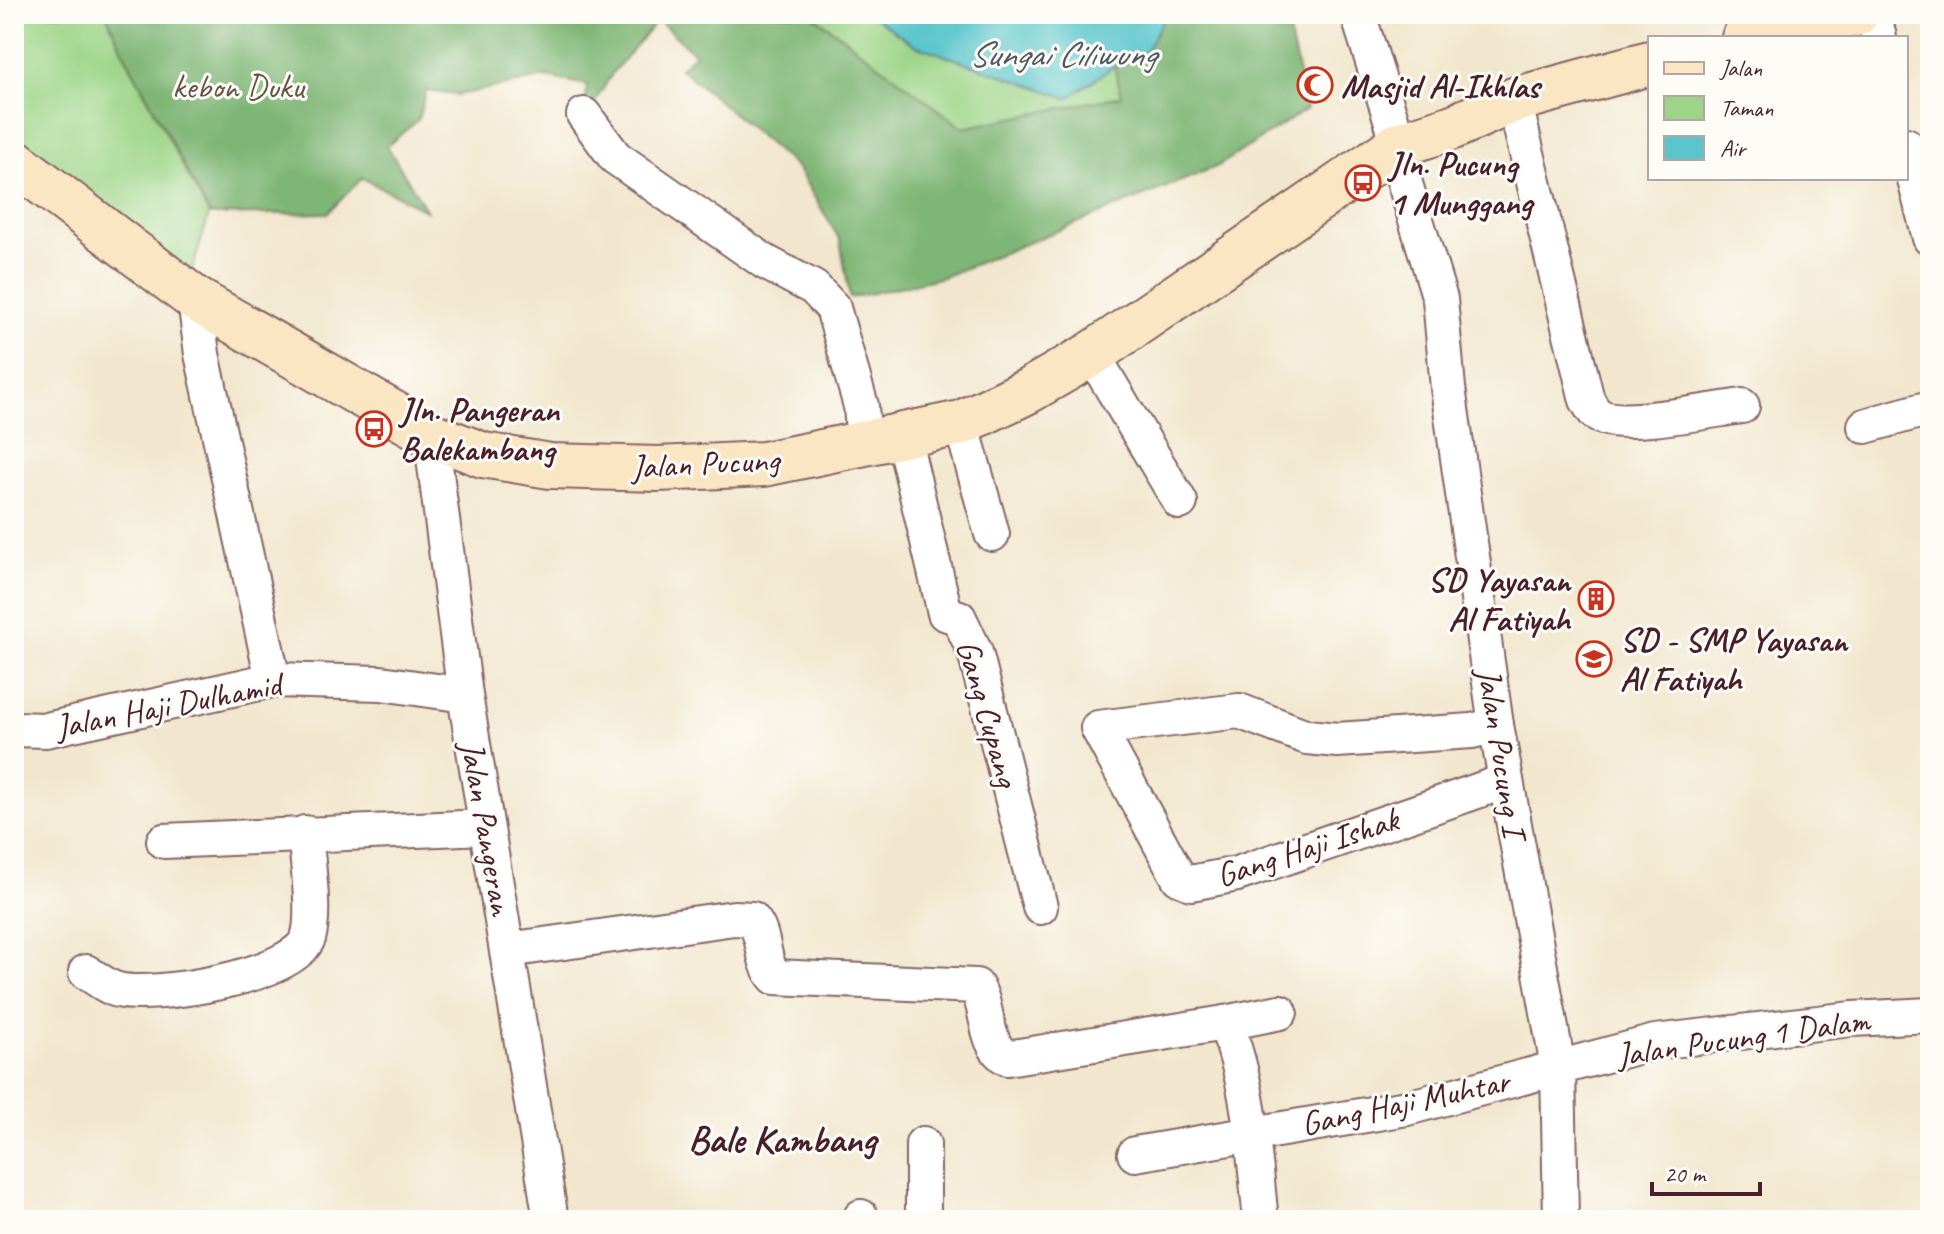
<svg xmlns="http://www.w3.org/2000/svg" width="1944" height="1234" viewBox="0 0 1944 1234" font-family="Caveat,sans-serif">
<rect width="100%" height="100%" fill="#fdfcf7"/>
<filter id="ink" filterUnits="userSpaceOnUse"><feTurbulence type="fractalNoise" baseFrequency=".0125" numOctaves="2"/><feDisplacementMap in="SourceGraphic" scale="16" xChannelSelector="R" yChannelSelector="G"/><feConvolveMatrix kernelMatrix="1 2 1 2 8 2 1 2 1" color-interpolation-filters="sRGB"/></filter>
<filter id="wash" filterUnits="userSpaceOnUse"><feTurbulence type="fractalNoise" baseFrequency=".006" numOctaves="4" result="noise"/><feDisplacementMap in="SourceGraphic" scale="32" xChannelSelector="R" yChannelSelector="G"/><feGaussianBlur stdDeviation="1.8" result="paint"/><feColorMatrix in="noise" values="0 0 0 0 0 0 0 0 0 0 0 0 0 0 0 0 0 1.4 0 .05"/><feComposite in="paint" operator="in"/></filter>
<g filter="url(#wash)">
<rect width="100%" height="100%" fill="#f2e7ce"/>
<!-- green -->
<g fill="#9dd588" stroke="#747a5a" stroke-width="2">
<polygon points="14,14 106,14 122,50 209,215 187,286 14,163"/>
<polygon points="812,14 870,14 915,45 1068,98 1114,66 1122,96 963,128"/>
</g>
<!-- forest -->
<polygon fill="#7eb674" stroke="#646a50" stroke-width="2" points="106,14 811,14 963,128 1122,96 1114,66 1143,56 1166,14 1285,14 1307,109 1218,166 943,277 850,298 840,240 797,168 680,68 695,54 658,20 614,71 591,108 585,112 587,85 546,77 457,95 426,91 418,120 387,146 427,211 362,178 328,213 210,215 122,49"/>
<!-- water -->
<polygon fill="#59c6cc" stroke="#52727c" stroke-width="2" points="870,14 1166,14 1143,56 1114,66 1068,98 915,45"/>
</g>
<g filter="url(#ink)">
<g fill="none" stroke-linecap="round" stroke-linejoin="round">
<defs>
<g id="street">
<polyline points="1358,14 1396,135 1403,177 1440,299 1448,388 1496,725 1558,1067 1561,1220"/>
<polyline points="1874,14 1879,38"/>
<path d="M1514 100 1587 400C1590 405 1593 412 1598 415 1619 429 1714 410 1742 406"/>
<polyline points="584,115 615,157 765,262 814,288 833,308 861,406 864,444"/>
<polyline points="1906,145 1930,238"/>
<polyline points="195,299 202,354 273,680"/>
<polyline points="1092,354 1180,502"/>
<polyline points="961,423 992,534"/>
<polyline points="1865,426 1930,408"/>
<polyline points="431,435 465,695 551,1220"/>
<polyline points="903,436 945,613 959,618 975,652 1040,907"/>
<polyline points="1496,725 1472,731 1337,740 1307,737 1239,711 1098,728 1179,878 1191,883 1237,874 1506,781"/>
<polyline points="14,729 46,730 273,680 381,683 465,695"/>
<polyline points="164,841 485,827"/>
<path d="M508 950 734 918 752 919C767 936 760 960 775 977L976 986C989 1007 984 1046 1007 1058L1225 1023C1250 1082 1254 1156 1261 1220"/>
<path d="M86 972C96 978 108 988 118 990 155 999 294 976 308 938 316 914 307 859 305 833"/>
<polyline points="1225,1023 1280,1012"/>
<polyline points="923,1144 923,1220"/>
<polyline points="1135,1154 1407,1108 1655,1042 1852,1019 1930,1015"/>
<polyline points="861,1217 861,1220"/>
</g>
<g id="secondary">
<polyline points="1744,38 1856,14"/>
<polyline points="14,161 195,299 431,435 483,455 550,466 658,469 764,464 961,423 1028,391 1092,354 1398,145 1453,127 1514,100 1650,63"/>
</g>
</defs>
<!-- street casing -->
<use href="#street" stroke="#856564" stroke-width="38"/>
<!-- secondary casing -->
<use href="#secondary" stroke="#856564" stroke-width="48"/>
<!-- street -->
<use href="#street" stroke="#fff" stroke-width="34"/>
<!-- secondary -->
<use href="#secondary" stroke="#fbe6c4" stroke-width="44"/>
</g>
</g>
<!-- icons -->
<defs>
<symbol id="mosque-ring" viewBox="-11 -11 22 22"><circle r="9.5" fill="#fdfcf7" stroke="#c8321e" stroke-width="1.5"/><path d="M3.5-4.9A6 6 0 1 0 3.5 4.9A5 5 0 1 1 3.5-4.9Z" fill="#c8321e"/></symbol>
<symbol id="bus-ring" viewBox="-11 -11 22 22"><circle r="9.5" fill="#fdfcf7" stroke="#c8321e" stroke-width="1.5"/><path d="M-5-6H5V4H4V6H2V4H-2V6H-4V4H-5ZM-3.5-4V0h7V-4ZM-3.5 1.2v1.5H-2V1.2ZM2 1.2v1.5H3.5V1.2Z" fill="#c8321e"/></symbol>
<symbol id="building-ring" viewBox="-11 -11 22 22"><circle r="9.5" fill="#fdfcf7" stroke="#c8321e" stroke-width="1.5"/><path d="M-4-6H4V6H1V3H-1V6H-4ZM-2.5-4.3h1.7v1.8h-1.7ZM.8-4.3h1.7v1.8H.8ZM-2.5-1h1.7V.8h-1.7ZM.8-1h1.7V.8H.8Z" fill="#c8321e"/></symbol>
<symbol id="school-ring" viewBox="-11 -11 22 22"><circle r="9.5" fill="#fdfcf7" stroke="#c8321e" stroke-width="1.5"/><path d="M0-5L7-2L0 1L-7-2ZM-4 1L0 2.5L4 1V4Q0 6-4 4Z" fill="#c8321e"/></symbol>
</defs>
<g fill-rule="evenodd">
<use href="#mosque-ring" x="1295" y="65" width="40" height="40"/>
<use href="#bus-ring" x="1343" y="163" width="40" height="40"/>
<use href="#bus-ring" x="354" y="409" width="40" height="40"/>
<use href="#building-ring" x="1576" y="579" width="40" height="40"/>
<use href="#school-ring" x="1574" y="639" width="40" height="40"/>
</g>
<g text-anchor="middle" dominant-baseline="central" stroke-width="6" stroke-linejoin="round" paint-order="stroke">
<!-- poi labels -->
<g font-size="34" font-weight="bold" fill="#4a1f2b" stroke="#fdfcf7" text-anchor="start">
<text x="1341" y="85">Masjid Al-Ikhlas</text>
<text x="1389" y="163">Jln. Pucung<tspan x="1389" dy="39">1 Munggang</tspan></text>
<text x="400" y="409">Jln. Pangeran<tspan x="400" dy="39">Balekambang</tspan></text>
<text x="1570" y="579" text-anchor="end">SD Yayasan<tspan x="1570" dy="39">Al Fatiyah</tspan></text>
<text x="1620" y="639">SD - SMP Yayasan<tspan x="1620" dy="39">Al Fatiyah</tspan></text>
</g>
<!-- park labels -->
<g font-size="34" fill="#635647" stroke="#fdfcf7">
<text x="238" y="86">kebon Duku</text>
</g>
<!-- street labels -->
<g font-size="34" fill="#4a1f2b" stroke="#fdfcf7">
<text transform="translate(705 463) rotate(-3)">Jalan Pucung</text>
<text transform="translate(168 705) rotate(-11)">Jalan Haji Dulhamid</text>
<text transform="translate(988 713) rotate(74)">Gang Cupang</text>
<text transform="translate(1502 752) rotate(81)">Jalan Pucung I</text>
<text transform="translate(487 828) rotate(80)">Jalan Pangeran</text>
<text transform="translate(1307 847) rotate(-18)">Gang Haji Ishak</text>
<text transform="translate(1743 1037) rotate(-8)">Jalan Pucung 1 Dalam</text>
<text transform="translate(1405 1102) rotate(-12)">Gang Haji Muhtar</text>
</g>
<!-- water labels -->
<g font-size="36" font-style="italic" fill="#4f5963" stroke="#fdfcf7">
<text x="1062" y="54">Sungai Ciliwung</text>
</g>
<!-- quarter labels -->
<g font-size="38" font-weight="bold" fill="#4a1f2b" stroke="#fdfcf7">
<text x="782" y="1139">Bale Kambang</text>
</g>
</g>
<!-- margin -->
<rect width="1944" height="1234" fill="none" stroke="#fdfcf7" stroke-width="48"/>
<!-- legend -->
<rect x="1648" y="36" width="260" height="144" fill="#fdfcf7" stroke="#b5a4a5" stroke-width="2"/>
<rect x="1664" y="62" width="40" height="12" fill="#fbe6c4" stroke="#b5a4a5" stroke-width="2"/>
<text x="1720" y="76" font-size="24" fill="#4a1f2b">Jalan</text>
<rect x="1664" y="96" width="40" height="24" fill="#9dd588" stroke="#b5a4a5" stroke-width="2"/>
<text x="1720" y="116" font-size="24" fill="#4a1f2b">Taman</text>
<rect x="1664" y="136" width="40" height="24" fill="#59c6cc" stroke="#b5a4a5" stroke-width="2"/>
<text x="1720" y="156" font-size="24" fill="#4a1f2b">Air</text>
<!-- scale -->
<path d="M1652 1182v12h108v-12" fill="none" stroke="#4a1f2b" stroke-width="4"/>
<text x="1664" y="1182" font-size="24" fill="#4a1f2b" stroke="#fdfcf7" stroke-width="6" paint-order="stroke">20 m</text>
</svg>
